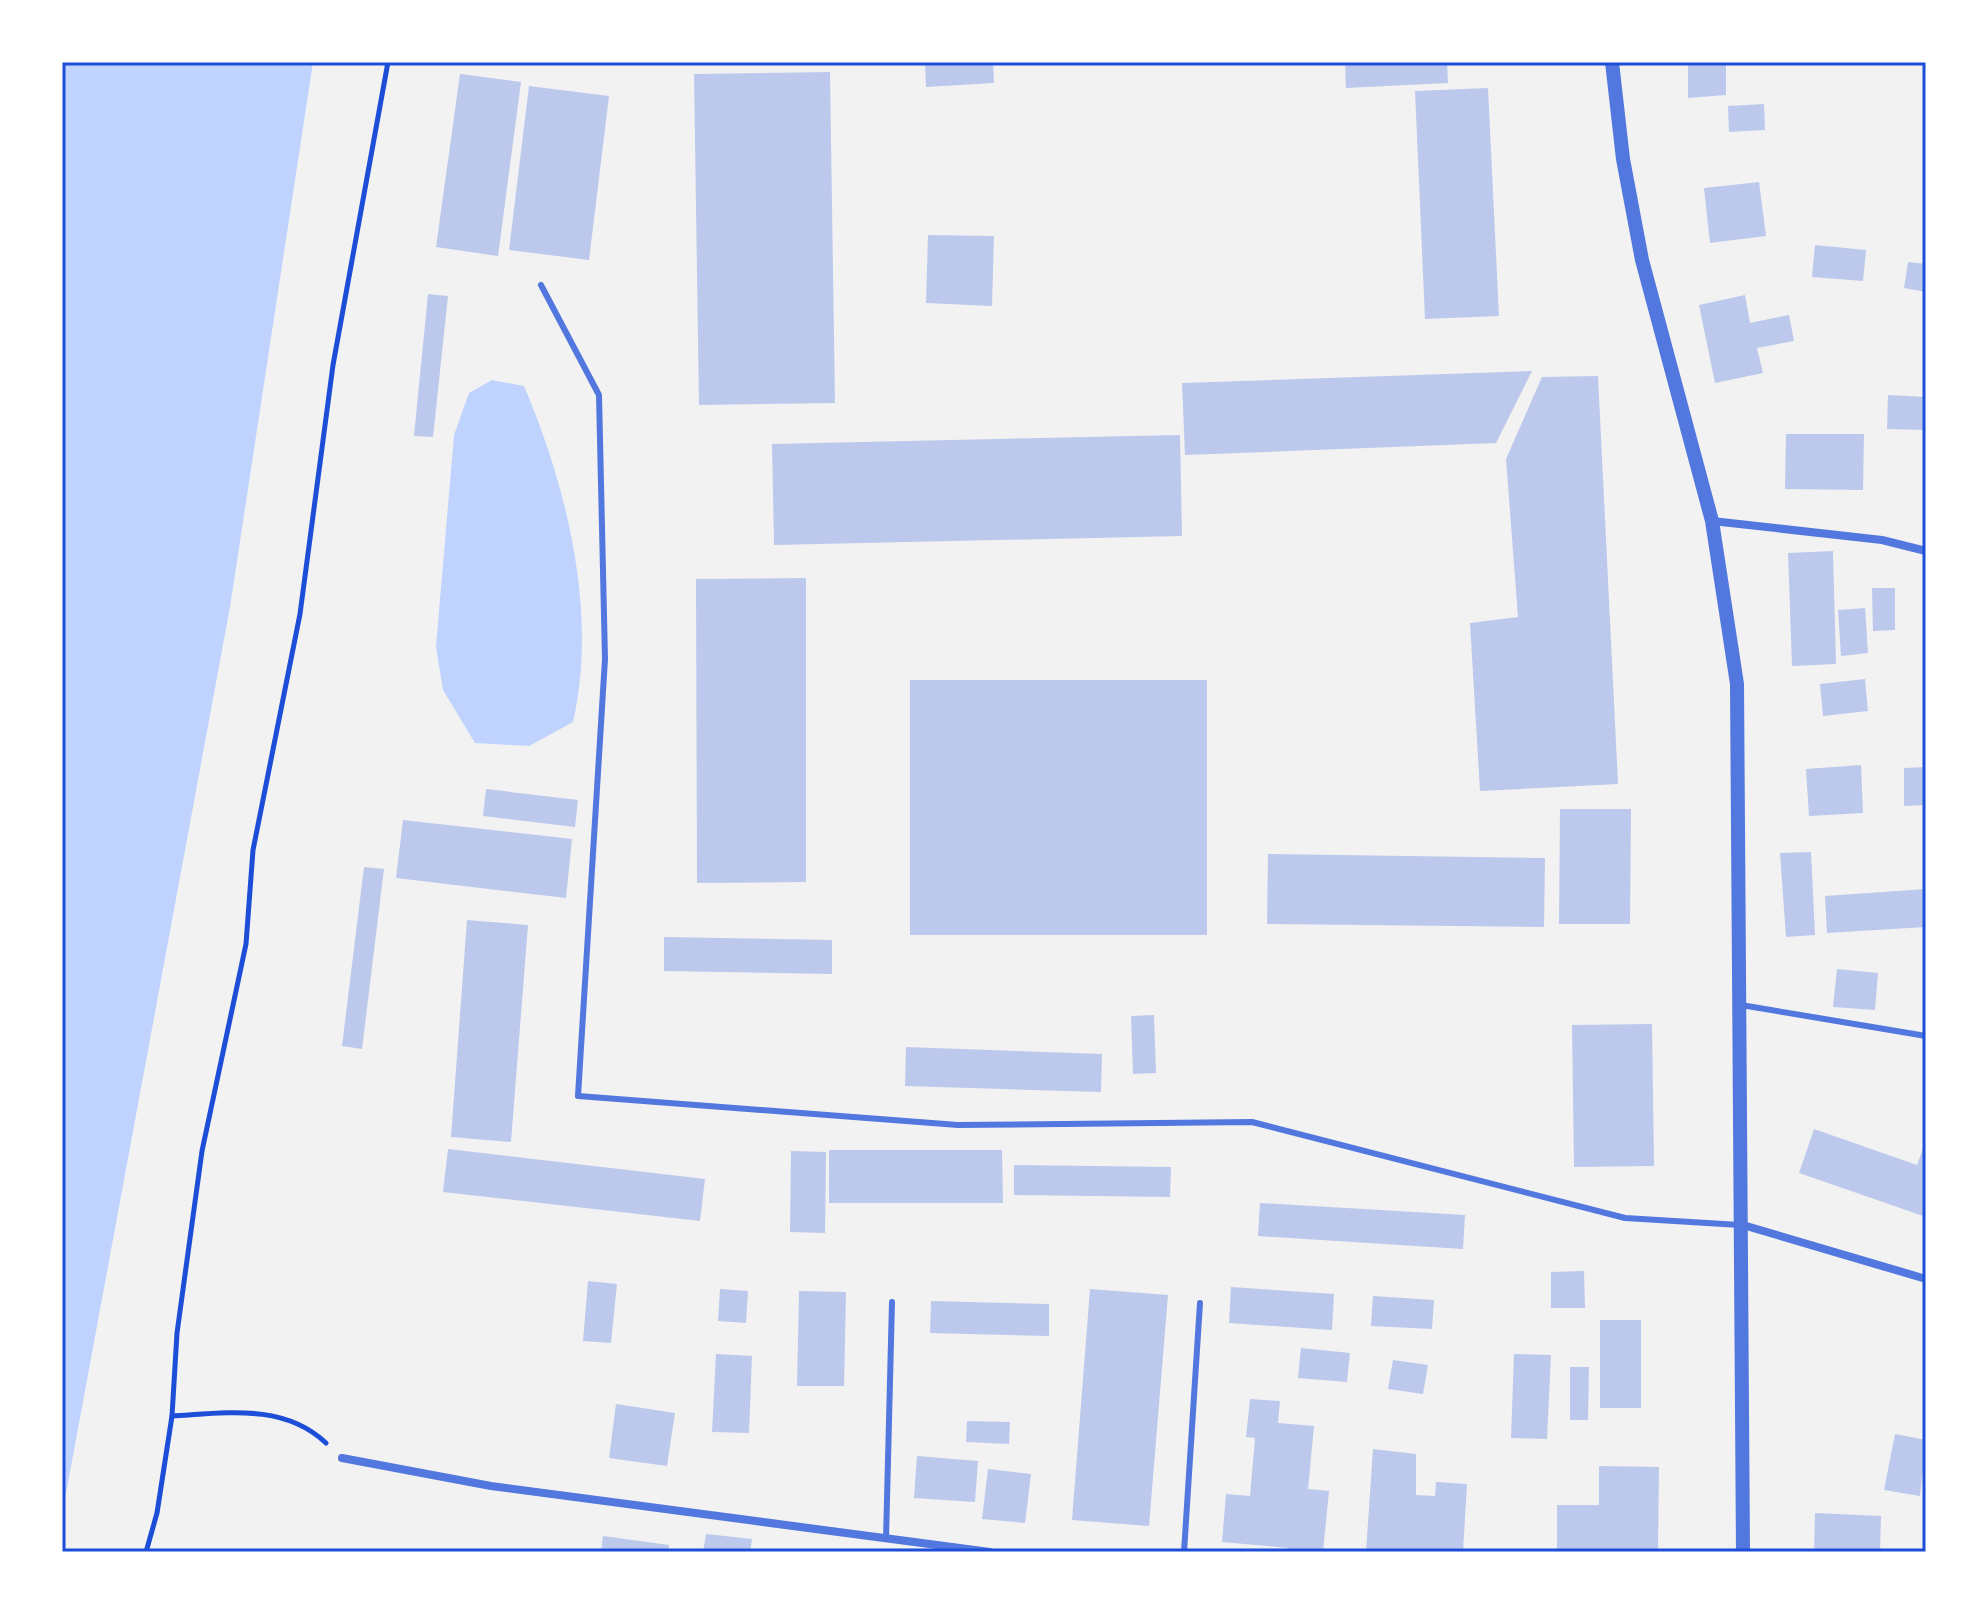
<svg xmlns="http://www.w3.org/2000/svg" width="1988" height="1614" viewBox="0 0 1988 1614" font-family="Inter,sans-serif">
<rect width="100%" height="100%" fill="#f2f2f2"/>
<!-- water -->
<g fill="#bfd3fe">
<polygon points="62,62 313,62 230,607 62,1515"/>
<path d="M492 380 524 386C567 487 598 614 573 722L529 746 475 743 443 690 436 647 454 435 469 393Z"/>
</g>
<!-- building -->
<g fill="#bdc9ec">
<polygon points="925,62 993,62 994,83 926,87"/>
<polygon points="1345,62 1447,62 1448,83 1346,88"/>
<polygon points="1688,62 1726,62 1726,95 1688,98"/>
<polygon points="830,72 835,403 699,405 694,74"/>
<polygon points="460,74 521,82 498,256 436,247"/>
<polygon points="529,86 609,96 589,260 509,250"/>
<polygon points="1488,88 1499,316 1425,319 1415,91"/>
<polygon points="1764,104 1765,130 1729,132 1728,106"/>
<polygon points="1759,182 1766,236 1710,243 1704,188"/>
<polygon points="928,235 994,236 992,306 926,303"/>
<polygon points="1815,245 1866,250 1863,281 1812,277"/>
<polygon points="1908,262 1926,264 1926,292 1904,288"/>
<polygon points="428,294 448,296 433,437 414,436"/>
<polygon points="1745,295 1750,323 1789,315 1794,341 1757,348 1763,373 1715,383 1699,305"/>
<polygon points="1532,371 1496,443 1185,455 1182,383"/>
<polygon points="1598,376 1618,784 1480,791 1470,623 1518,617 1506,459 1542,377"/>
<polygon points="1888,395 1926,397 1926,430 1887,429"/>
<polygon points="1786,434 1864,434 1863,490 1785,489"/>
<polygon points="1180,435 1182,536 774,545 772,444"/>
<polygon points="1833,551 1836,664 1792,666 1788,553"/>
<polygon points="806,578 806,882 697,883 696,579"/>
<polygon points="1872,588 1895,588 1895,630 1873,631"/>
<polygon points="1865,608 1868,653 1841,656 1838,610"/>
<polygon points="1865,679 1868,711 1823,716 1820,684"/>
<rect x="910" y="680" width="297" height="255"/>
<polygon points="1861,765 1863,813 1809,816 1806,769"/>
<polygon points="1926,767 1926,805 1904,806 1904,768"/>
<polygon points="486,789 578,800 575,827 483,816"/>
<polygon points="1560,809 1631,809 1630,924 1559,924"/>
<polygon points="403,820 572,839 566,898 396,878"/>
<polygon points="1811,852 1815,935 1786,937 1780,853"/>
<polygon points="1268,854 1545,858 1544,927 1267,924"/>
<polygon points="364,867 384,869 362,1049 342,1046"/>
<polygon points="1926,889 1926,927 1827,933 1825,896"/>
<polygon points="467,920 528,925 511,1142 451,1137"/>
<polygon points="664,937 832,940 832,974 664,971"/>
<polygon points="1837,969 1878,973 1875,1010 1833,1007"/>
<polygon points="1154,1015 1156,1073 1133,1074 1131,1016"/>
<polygon points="1652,1024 1654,1166 1574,1167 1572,1025"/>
<polygon points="906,1047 1102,1054 1101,1092 905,1086"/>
<polygon points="1814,1129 1917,1165 1926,1140 1926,1217 1799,1173"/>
<polygon points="448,1149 705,1179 700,1221 443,1192"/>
<polygon points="829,1150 1002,1150 1003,1203 829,1203"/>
<polygon points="791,1151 826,1152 825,1233 790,1232"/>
<polygon points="1014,1165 1171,1167 1170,1197 1014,1195"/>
<polygon points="1260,1203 1465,1215 1463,1249 1258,1236"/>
<polygon points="1584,1271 1585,1308 1551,1308 1551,1272"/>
<polygon points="588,1281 617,1284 611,1343 583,1341"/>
<polygon points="1231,1287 1334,1294 1332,1330 1229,1323"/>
<polygon points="720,1289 748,1291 746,1323 718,1321"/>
<polygon points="1090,1289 1168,1295 1149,1526 1072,1520"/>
<polygon points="799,1291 846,1292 844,1386 797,1386"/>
<polygon points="1373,1296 1434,1300 1432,1329 1371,1326"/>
<polygon points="931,1301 1049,1304 1049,1336 930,1333"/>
<rect x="1600" y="1320" width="41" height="88"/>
<polygon points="1301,1348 1350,1353 1347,1382 1298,1378"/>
<polygon points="716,1354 752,1356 749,1433 712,1432"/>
<polygon points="1514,1354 1551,1355 1547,1439 1511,1438"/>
<polygon points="1393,1360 1428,1365 1423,1394 1388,1389"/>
<polygon points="1570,1367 1589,1367 1588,1420 1570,1420"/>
<polygon points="1250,1399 1280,1401 1278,1423 1314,1426 1308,1489 1329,1491 1323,1552 1287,1552 1288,1548 1222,1542 1226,1494 1250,1496 1255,1438 1246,1437"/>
<polygon points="616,1404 675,1413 667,1466 609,1458"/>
<polygon points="967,1421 1010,1422 1009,1444 966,1442"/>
<polygon points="1895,1434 1926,1440 1920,1496 1884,1490"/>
<polygon points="1373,1449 1416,1454 1416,1495 1435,1496 1436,1482 1467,1484 1463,1552 1366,1552"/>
<polygon points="917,1456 978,1461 975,1502 914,1498"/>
<polygon points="1599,1466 1659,1467 1658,1552 1557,1552 1557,1505 1599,1505"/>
<polygon points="988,1469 1031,1474 1025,1523 982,1519"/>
<polygon points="1815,1513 1881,1516 1880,1552 1814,1552"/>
<polygon points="706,1534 752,1539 750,1552 703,1552"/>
<polygon points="603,1536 669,1545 668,1552 601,1552"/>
</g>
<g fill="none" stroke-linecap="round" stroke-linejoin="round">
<!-- path -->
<g stroke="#1d4ed8" stroke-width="5">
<path d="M172 1416C225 1413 284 1403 326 1443"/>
<polyline points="146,1552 157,1513 172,1416 177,1333 202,1151 246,944 253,850 300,614 333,365 388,62"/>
</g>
<!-- service -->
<g stroke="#5277de" stroke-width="6">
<polyline points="541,285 599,395 605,659 578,1096 958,1125 1252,1122 1625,1218 1740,1225"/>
<polyline points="1741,1005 1926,1036"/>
<polyline points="886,1539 892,1302"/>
<polyline points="1184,1552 1200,1303"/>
</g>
<!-- minor -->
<g stroke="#5277de" stroke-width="8">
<polyline points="1712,521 1882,540 1926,551"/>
<polyline points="1743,1225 1926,1279"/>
<polyline points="342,1458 491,1486 990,1552"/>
</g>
<!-- tertiary -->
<polyline stroke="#5277de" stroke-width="14" points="1612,62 1623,159 1642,260 1712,521 1737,684 1743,1552"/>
</g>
<!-- border -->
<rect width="1988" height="1614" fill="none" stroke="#ffffff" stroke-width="128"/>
<rect x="64" y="64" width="1860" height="1486" fill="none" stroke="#1d4ed8" stroke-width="3"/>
</svg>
